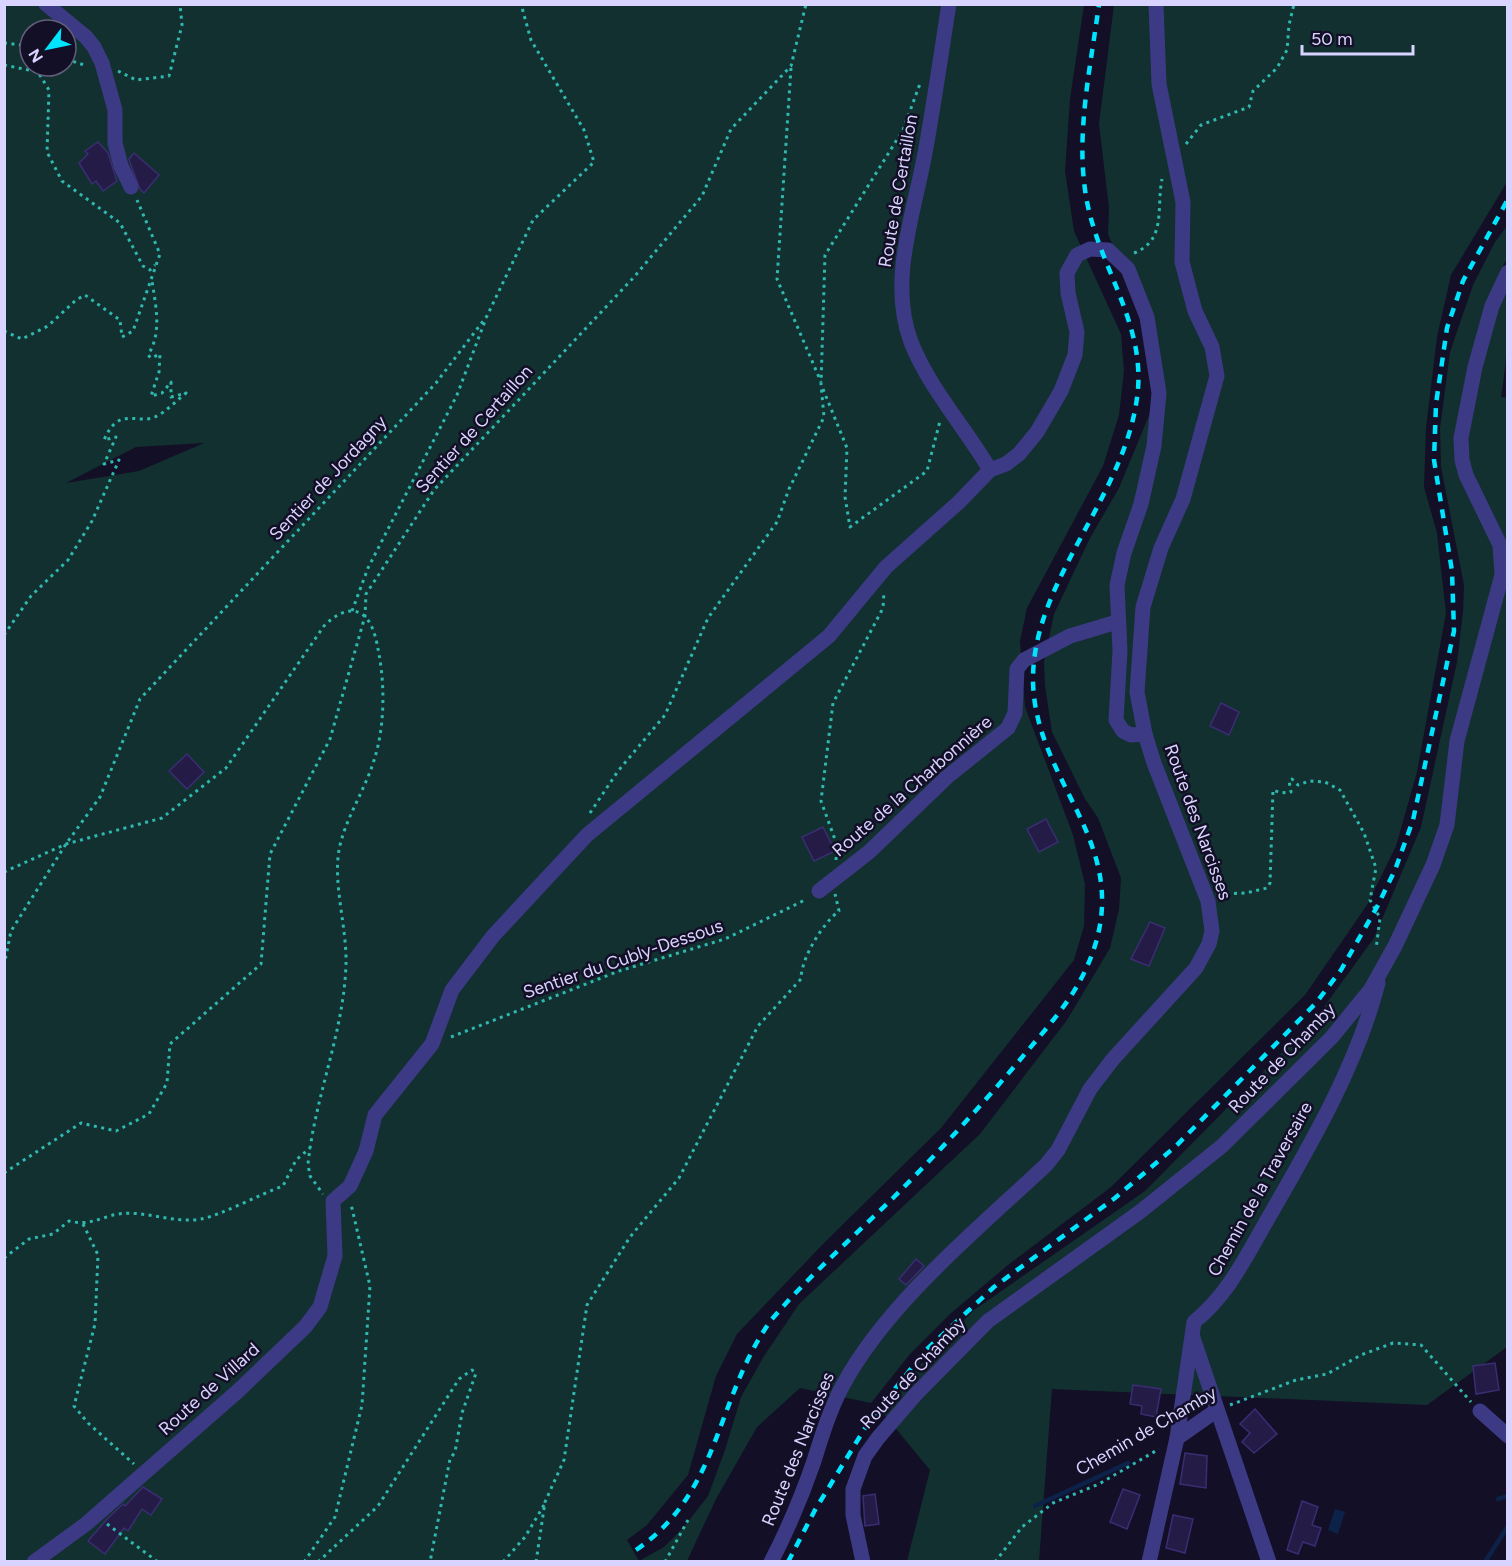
<svg xmlns="http://www.w3.org/2000/svg" width="1512" height="1566" viewBox="0 0 1512 1566" font-family="Figtree,sans-serif">
<rect width="100%" height="100%" fill="#130f26"/>
<!-- green -->
<g fill="#12302f" fill-rule="evenodd">
<path d="M5 5H1084L1070 99 1065 171 1074 231 1121 334 1124 371 1119 415 1103 466 1027 608 1020 641 1025 707 1073 835 1085 884 1084 926 1074 960 941 1128 825 1242 737 1334 716 1376 688 1475 647 1525 627 1540 639 1561 664 1547 683 1528 708 1496 725 1450 741 1397 764 1356 799 1304 980 1134 1067 1020 1110 948 1119 909 1121 878 1098 818 1085 799 1052 732 1045 686 1044 662 1054 614 1090 538 1119 488 1152 408 1155 379 1142 317 1108 234 1109 208 1099 124 1114 5H1507V182L1451 275 1437 337 1426 428 1424 487 1437 533 1446 613 1417 772 1396 846 1367 905 1305 995 1111 1187 1008 1265 950 1314 910 1354 871 1403 800 1388 757 1427 716 1499 687 1561H5ZM30 30H66V66H30ZM204 443 139 471 66 483 136 447Z"/>
<path d="M1507 226V259L1500 271C1512 304 1507 361 1501 397L1508 398 1507 1347 1427 1405 1052 1389 1039 1561H907L930 1470 883 1413 920 1365 974 1310 1145 1191 1315 1019 1374 938 1421 827 1457 662 1463 612 1464 585 1441 467 1440 428 1450 352 1473 285 1495 242Z"/>
</g>
<!-- water -->
<polygon fill="#0c2248" points="1335,1509 1345,1512 1338,1534 1328,1530"/>
<g fill="none" stroke-linecap="round" stroke-linejoin="round">
<!-- stream -->
<g stroke="#0c2248" stroke-width="4.5">
<polyline points="1498,1499 1507,1496"/>
<polyline points="1035,1506 1128,1463"/>
<polyline points="1485,1562 1508,1526"/>
</g>
</g>
<!-- building -->
<g fill="#241b47" stroke="#3b2d73" stroke-width="1.5">
<polygon points="98,142 108,153 117,181 103,191 96,181 92,184 79,163 88,154 85,151"/>
<polygon points="134,153 159,175 144,193 140,189 130,163 129,159"/>
<polygon points="1221,703 1239,712 1229,735 1210,726"/>
<polygon points="187,754 204,772 187,789 169,771"/>
<polygon points="1046,819 1058,842 1039,852 1027,829"/>
<polygon points="823,827 835,851 814,861 802,837"/>
<polygon points="1150,922 1165,928 1149,966 1131,959"/>
<polygon points="916,1259 924,1266 906,1285 899,1279"/>
<polygon points="1495,1363 1499,1390 1476,1394 1473,1366"/>
<polygon points="1133,1385 1161,1389 1156,1417 1141,1414 1142,1406 1130,1404"/>
<polygon points="1255,1409 1277,1434 1254,1453 1242,1442 1250,1433 1240,1424"/>
<polygon points="1185,1453 1207,1456 1206,1488 1180,1484"/>
<polygon points="143,1487 162,1499 151,1515 142,1509 128,1531 124,1528 105,1554 88,1541 108,1518 123,1504 125,1506"/>
<polygon points="1123,1489 1140,1495 1127,1529 1110,1522"/>
<polygon points="875,1494 879,1524 865,1526 863,1496"/>
<polygon points="1302,1501 1318,1507 1312,1525 1321,1528 1315,1546 1303,1542 1298,1554 1287,1550"/>
<polygon points="1173,1515 1193,1519 1185,1553 1166,1548"/>
</g>
<g fill="none" stroke-linecap="round" stroke-linejoin="round">
<!-- path -->
<g stroke="#2fb8b0" stroke-width="3" stroke-dasharray="3 4.5" stroke-linecap="butt">
<polyline points="4,43 30,46"/>
<polyline points="66,59 87,66"/>
<polyline points="4,65 38,72 49,90 47,152 62,181 120,223 143,266 150,270 155,265"/>
<polyline points="791,68 777,279 821,382"/>
<polyline points="118,71 136,80 169,76 182,25 180,4"/>
<polyline points="1186,144 1201,125 1249,107 1253,91 1277,68 1287,50 1289,25 1294,4"/>
<path d="M1134 253C1167 240 1156 209 1162 179"/>
<polyline points="4,331 22,339 48,326 76,300 85,295 120,320 122,337 133,331 160,254 137,200"/>
<polyline points="823,389 847,448 845,497 850,527 927,471 940,421"/>
<polyline points="352,611 368,568 457,395 485,321"/>
<path d="M4 635 31 596 68 560 92 521 119 460 104 464 116 437 104 440C119 405 137 425 155 417 166 412 177 400 186 393L171 397V382L162 393 151 396 159 372 160 354 151 358 148 355C162 333 156 307 152 281"/>
<polyline points="590,813 618,771 665,715 708,618 777,522 789,489 824,417 821,384 825,255 903,130 921,81"/>
<polyline points="836,860 837,845 821,801 833,703 883,608 884,592"/>
<path d="M4 872 66 844 162 818 226 768 324 626C334 616 347 607 360 613 372 619 376 638 378 649 385 683 385 724 375 757 366 789 345 818 339 850 333 885 347 928 346 964 344 1032 315 1096 308 1164L310 1176 323 1194"/>
<polyline points="1219,894 1246,893 1267,888 1270,883 1273,790 1281,793 1291,792 1289,781 1292,779 1298,785 1309,781 1325,782 1340,790 1364,833 1376,868 1370,900 1380,918 1376,949"/>
<polyline points="4,966 11,931 66,844 100,797 140,699 436,383 487,316 533,220 594,162 584,130 531,40 521,4"/>
<polyline points="451,1037 619,971 725,939 807,899"/>
<polyline points="4,1173 81,1123 116,1131 149,1114 167,1083 170,1044 261,964 270,854 330,739 365,616 366,594 434,490 635,276 702,196 731,129 791,66 806,4"/>
<polyline points="83,1224 98,1255 95,1324 74,1406 88,1423 134,1464"/>
<path d="M4 1258 29 1239 53 1234 69 1221C90 1226 98 1218 118 1214 146 1210 173 1224 201 1219 222 1215 260 1194 283 1186L296 1160 310 1148"/>
<polyline points="1230,1405 1296,1380 1327,1374 1361,1355 1393,1343 1421,1345 1471,1402"/>
<polyline points="107,1524 158,1562"/>
<polyline points="304,1562 335,1517 362,1405 370,1286 351,1204"/>
<polyline points="318,1562 378,1506 459,1379 472,1370 476,1373 462,1413 455,1452 450,1459 430,1562"/>
<polyline points="503,1562 525,1537 544,1505"/>
<path d="M536 1562 545 1502 564 1460 587 1305 630 1237 679 1178 758 1026 801 979C801 958 823 923 839 911L835 894"/>
<polyline points="665,1562 688,1520"/>
<polyline points="995,1562 1022,1527 1053,1503 1099,1484 1159,1449"/>
</g>
<!-- minor -->
<g stroke="#3d3a85" stroke-width="15">
<polyline points="46,4 86,37 94,47 102,63 115,110 115,143 121,166 131,187"/>
<path d="M949 4C941 54 934 104 925 153 914 214 888 281 911 342 929 388 965 427 990 470"/>
<polyline points="819,891 869,852 947,777 1008,728 1015,713 1017,669 1024,660 1070,636 1117,622"/>
<polyline points="1193,1338 1269,1562"/>
<polyline points="1480,1411 1508,1436"/>
<polyline points="1177,1438 1217,1410"/>
<polyline points="34,1562 86,1524 238,1391 305,1327 320,1307 335,1256 333,1201 350,1186 366,1151 375,1115 432,1044 452,990 493,936 587,835 829,636 886,567 958,503 990,470 1006,464 1019,454 1037,432 1061,391 1075,355 1077,332 1068,293 1067,273 1077,255 1090,249 1108,250 1128,269 1147,317 1159,393 1154,446 1141,504 1124,553 1117,585 1120,651 1116,720 1123,731 1131,735 1145,734"/>
<path d="M771 1562C788 1529 802 1496 814 1461 822 1435 830 1409 843 1385 888 1302 978 1229 1046 1165L1058 1150 1090 1089 1113 1059 1196 968 1209 944 1212 931 1208 901 1154 763 1145 734 1137 692 1143 607 1161 548 1183 499 1217 376 1212 347 1195 311 1182 262 1183 202 1159 84 1156 4"/>
<polyline points="863,1562 853,1515 853,1489 865,1456 878,1438 915,1395 988,1321 1141,1211 1222,1146 1332,1037 1371,989 1395,946 1433,865 1447,825 1457,741 1502,575 1500,545 1466,475 1462,460 1461,438 1475,367 1492,306 1508,272"/>
<path d="M1149 1562 1177 1438 1194 1322C1230 1293 1247 1254 1270 1215 1312 1142 1357 1065 1378 983"/>
</g>
<!-- rail -->
<g stroke="#00e5ff" stroke-width="4.5" stroke-dasharray="9 8" stroke-linecap="butt">
<path d="M636 1550C722 1491 715 1397 772 1319 809 1276 852 1238 893 1198 937 1154 979 1108 1019 1061 1042 1033 1069 1005 1085 971 1143 848 1035 789 1033 681 1032 578 1129 494 1138 389 1143 324 1104 273 1089 211 1073 144 1090 72 1099 4"/>
<polyline points="788,1562 815,1510 870,1420 926,1350 994,1287 1115,1198 1176,1146 1316,1003 1341,970 1377,907 1395,870 1413,820 1454,631 1452,571 1434,460 1436,404 1447,328 1463,281 1508,199"/>
</g>
</g>
<g text-anchor="middle" dominant-baseline="central" stroke-width="5" stroke-linejoin="round" paint-order="stroke">
<!-- street labels -->
<g font-size="18" fill="#d9d4ff" stroke="#130f26">
<text transform="translate(898 191) rotate(-80)">Route de Certaillon</text>
<text transform="translate(474 429) rotate(-48)">Sentier de Certaillon</text>
<text transform="translate(328 478) rotate(-47)">Sentier de Jordagny</text>
<text transform="translate(912 786) rotate(-41)">Route de la Charbonnière</text>
<text transform="translate(1198 822) rotate(70)">Route des Narcisses</text>
<text transform="translate(623 959) rotate(-19)">Sentier du Cubly-Dessous</text>
<text transform="translate(1282 1058) rotate(-46)">Route de Chamby</text>
<text transform="translate(1260 1189) rotate(-61)">Chemin de la Traversaire</text>
<text transform="translate(913 1373) rotate(-47)">Route de Chamby</text>
<text transform="translate(209 1389) rotate(-42)">Route de Villard</text>
<text transform="translate(1146 1431) rotate(-30)">Chemin de Chamby</text>
<text transform="translate(798 1449) rotate(-68)">Route des Narcisses</text>
</g>
</g>
<!-- border -->
<rect width="1512" height="1566" fill="none" stroke="#d9d4ff" stroke-width="12"/>
<!-- north arrow -->
<g transform="translate(48 48) rotate(238)"><circle r="28" fill="#130f26" stroke="#625e7d" stroke-width="1.5"/>
<path d="M0-4.5L10 22L0 15L-10 22Z" fill="#00e5ff"/>
<text y="-9" font-size="16" font-weight="bold" text-anchor="middle" fill="#d9d4ff">N</text>
</g>
<!-- scale -->
<path d="M1302 45v9h111v-9" fill="none" stroke="#d9d4ff" stroke-width="3"/>
<text x="1311" y="45" font-size="18" fill="#d9d4ff" stroke="#130f26" stroke-width="4.5" paint-order="stroke">50 m</text>
</svg>
